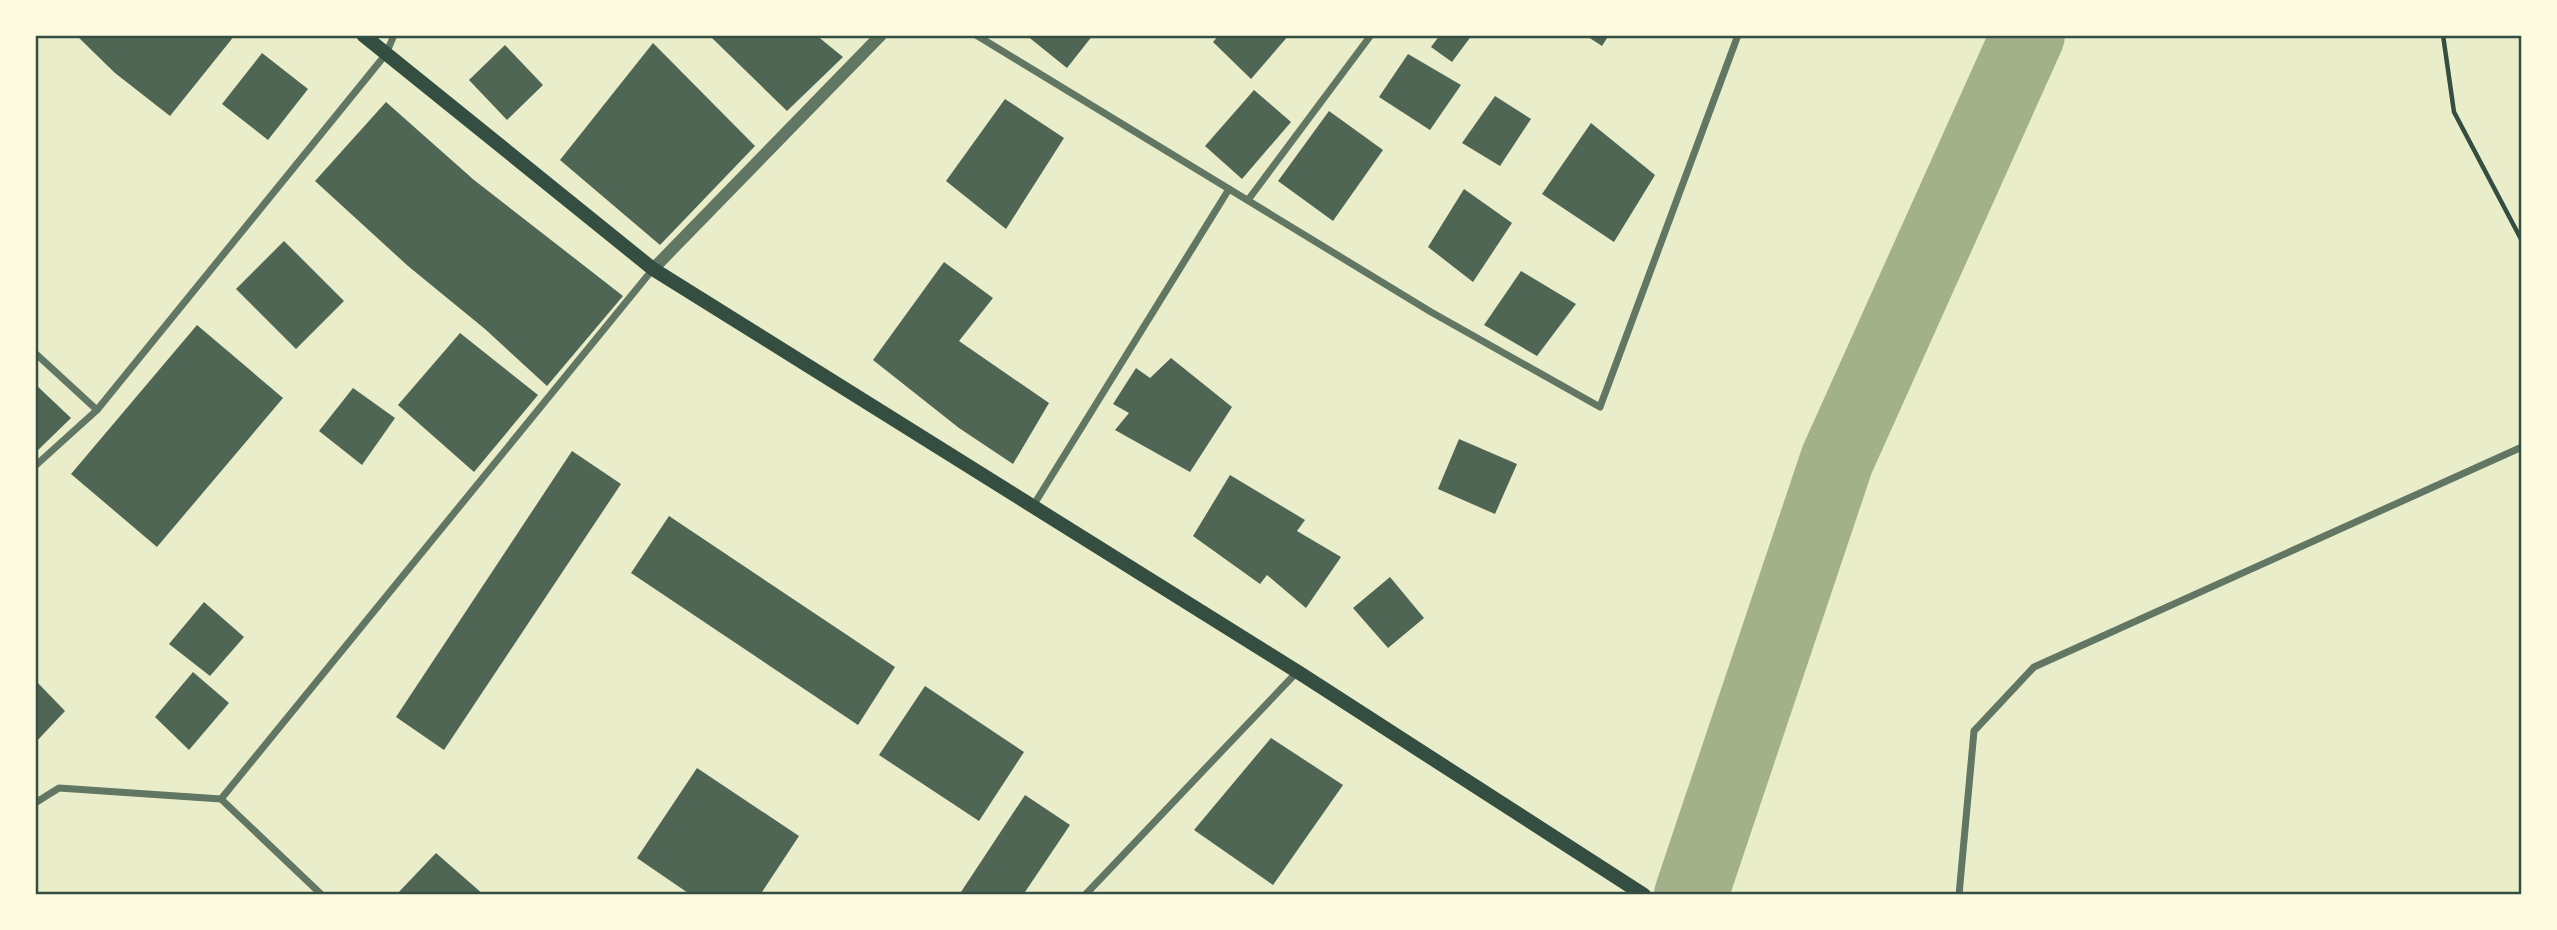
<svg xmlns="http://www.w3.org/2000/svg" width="2557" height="930" viewBox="0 0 2557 930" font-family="'Roboto Condensed',sans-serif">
<rect width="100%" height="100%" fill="#e9edc9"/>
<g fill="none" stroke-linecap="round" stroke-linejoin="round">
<!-- river -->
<polyline stroke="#a3b18a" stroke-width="74" points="1691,895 1837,460 2028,35"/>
</g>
<!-- building -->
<g fill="#4f6655">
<polygon points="76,35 235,35 170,116 115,73"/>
<polygon points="715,35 816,35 843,57 787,111 712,38"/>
<polygon points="1026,35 1093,35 1067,68"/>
<polygon points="1219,35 1289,35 1251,79 1213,42"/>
<polygon points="1440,35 1472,35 1452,62 1431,47"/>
<polygon points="1585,35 1609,35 1602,46"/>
<polygon points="653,43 755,146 660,245 560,160"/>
<polygon points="505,45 543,85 507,120 469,80"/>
<polygon points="262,53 308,89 268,140 222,104"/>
<polygon points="1408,54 1461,85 1430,130 1379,97"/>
<polygon points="1254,90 1291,122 1242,179 1205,146"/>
<polygon points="1495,96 1531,119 1500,166 1462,143"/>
<polygon points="1005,99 1064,138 1006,229 946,181"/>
<polygon points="386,102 474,180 623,296 547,386 485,329 408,266 315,181"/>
<polygon points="1329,111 1383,150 1333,221 1278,181"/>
<polygon points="1591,123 1655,175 1614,242 1542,194"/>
<polygon points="1464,189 1512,223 1473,282 1428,247"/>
<polygon points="284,241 344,301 296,349 236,289"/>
<polygon points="944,262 993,298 959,341 1049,403 1013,464 959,428 873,360"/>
<polygon points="1521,271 1576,304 1537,356 1484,325"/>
<polygon points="197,325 283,398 157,547 71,474"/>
<polygon points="460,333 538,395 474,472 398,405"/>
<polygon points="1171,358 1232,407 1190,472 1115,430 1129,413 1113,404 1136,368 1150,378"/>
<polygon points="35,384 71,418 35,453"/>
<polygon points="353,388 395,418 362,465 319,431"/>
<polygon points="1459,439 1517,464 1495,514 1438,489"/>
<polygon points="572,451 621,484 444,750 396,717"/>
<polygon points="1230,475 1305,520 1297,531 1341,557 1306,608 1267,575 1260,584 1193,536"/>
<polygon points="669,516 895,667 858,725 631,573"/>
<polygon points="1390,577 1424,618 1388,648 1353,608"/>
<polygon points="204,602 244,637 210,676 169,644"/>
<polygon points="193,672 229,703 189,750 155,717"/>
<polygon points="35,680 65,711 35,743"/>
<polygon points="925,686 1024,752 979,821 879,755"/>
<polygon points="1271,738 1343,785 1273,885 1194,830"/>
<polygon points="697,768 799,836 760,895 691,895 637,858"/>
<polygon points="1025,795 1070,825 1023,895 959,895"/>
<polygon points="436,853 484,895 396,895"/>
</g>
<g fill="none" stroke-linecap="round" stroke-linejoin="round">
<!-- path -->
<polyline stroke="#344e41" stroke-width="4.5" points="2443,35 2454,112 2522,241"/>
<!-- minor -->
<g stroke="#617663" stroke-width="7">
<polyline points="976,35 1431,312 1600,407 1738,35"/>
<polyline points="1248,200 1371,35"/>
<polyline points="35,353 97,410 386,54 394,35"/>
<polyline points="35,466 97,410"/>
<polyline points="1033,506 1229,189"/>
<polyline points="221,799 653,269"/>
<polyline points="35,803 59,788 221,799 322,895"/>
<polyline points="1085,895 1297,672"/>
<polyline points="1959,895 1974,731 2034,667 2522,447"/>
</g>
<!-- tertiary -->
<polyline stroke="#617663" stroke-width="12" points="653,269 881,35"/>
<!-- secondary -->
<polyline stroke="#344e41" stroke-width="14" points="363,35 653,269 1298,672 1644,895"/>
</g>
<!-- border -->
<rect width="2557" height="930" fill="none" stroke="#fefae0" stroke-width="74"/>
<rect x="37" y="37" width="2483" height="856" fill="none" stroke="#344e41" stroke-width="2.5"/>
</svg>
